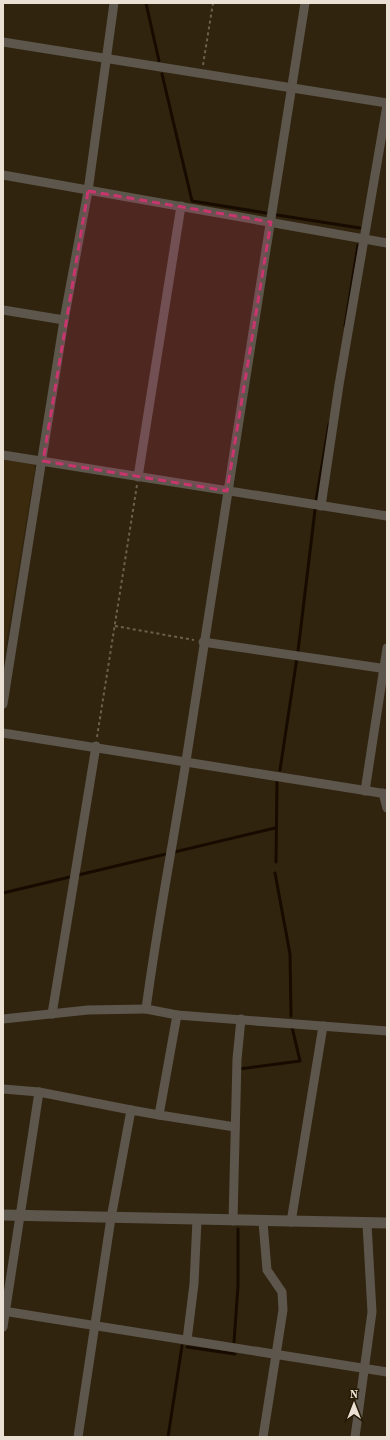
<svg xmlns="http://www.w3.org/2000/svg" width="390" height="1440" viewBox="0 0 390 1440" font-family="'Source Serif 4',serif">
<rect width="100%" height="100%" fill="#31240e"/>
<!-- built -->
<polygon fill="#3b2a0d" points="3,460 33,464 35,468 3,661"/>
<g fill="none" stroke-linecap="round" stroke-linejoin="round">
<!-- stream -->
<g stroke="#170b00" stroke-width="3">
<polyline points="146,3 159,61"/>
<polyline points="162,74 192,201 266,213"/>
<polyline points="277,215 360,228"/>
<polyline points="345,326 358,245"/>
<polyline points="316,501 329,424"/>
<polyline points="280,770 298,651 315,510"/>
<polyline points="276,862 277,782"/>
<polyline points="275,873 290,954 291,1016"/>
<polyline points="3,893 275,828"/>
<polyline points="239,1069 300,1061 292,1027"/>
<polyline points="234,1342 238,1286 238,1229"/>
<polyline points="187,1347 235,1354"/>
<polyline points="168,1437 182,1346"/>
</g>
<!-- path -->
<g stroke="#6b604d" stroke-width="2" stroke-dasharray="3 3" stroke-linecap="butt">
<polyline points="203,65 213,3"/>
<polyline points="115,626 194,640"/>
<polyline points="97,737 137,485"/>
</g>
<!-- minor -->
<g stroke="#5d564d" stroke-width="9">
<polyline points="3,42 387,103"/>
<polyline points="3,175 387,243"/>
<polyline points="3,310 64,320"/>
<polyline points="3,455 387,516"/>
<polyline points="138,477 181,206"/>
<polyline points="321,506 339,385 387,105"/>
<polyline points="203,642 387,669"/>
<polyline points="3,704 64,320 88,191 114,3"/>
<polyline points="3,733 387,794"/>
<polyline points="365,791 387,648"/>
<polyline points="383,793 387,808"/>
<polyline points="52,1014 96,746"/>
<polyline points="177,1015 387,1031"/>
<polyline points="3,1019 88,1010 146,1009"/>
<polyline points="3,1089 39,1092 131,1110"/>
<polyline points="159,1115 235,1127"/>
<polyline points="233,1221 237,1059 241,1019"/>
<polyline points="291,1222 323,1026"/>
<polyline points="3,1311 387,1372"/>
<polyline points="3,1327 39,1092"/>
<polyline points="187,1340 194,1284 197,1220"/>
<path d="M78 1437 111 1218 131 1110 159 1115 177 1015 146 1009C157 926 173 844 186 761 225 508 265 256 305 3"/>
<polyline points="263,1437 283,1310 282,1292 267,1270 263,1222"/>
<polyline points="355,1437 372,1312 367,1224"/>
</g>
<!-- tertiary -->
<polyline stroke="#5d564d" stroke-width="11" points="3,1215 387,1223"/>
</g>
<!-- marked area -->
<path fill="#c8366d" fill-opacity="0.2" stroke="#c8366d" stroke-width="3" stroke-dasharray="8 5" stroke-linejoin="round" d="M88 191 271 222 227 491 43 461Z"/>
<!-- border -->
<rect width="390" height="1440" fill="none" stroke="#eae1d4" stroke-width="8"/>
<!-- north arrow -->
<g transform="translate(354 1404)" stroke="#271a05" stroke-width="3" paint-order="stroke">
<path d="M0-3L7 15L0 10L-7 15Z" fill="#eae1d4"/>
<text y="-6" font-size="11" font-weight="bold" text-anchor="middle" fill="#eae1d4">N</text>
</g>
</svg>
